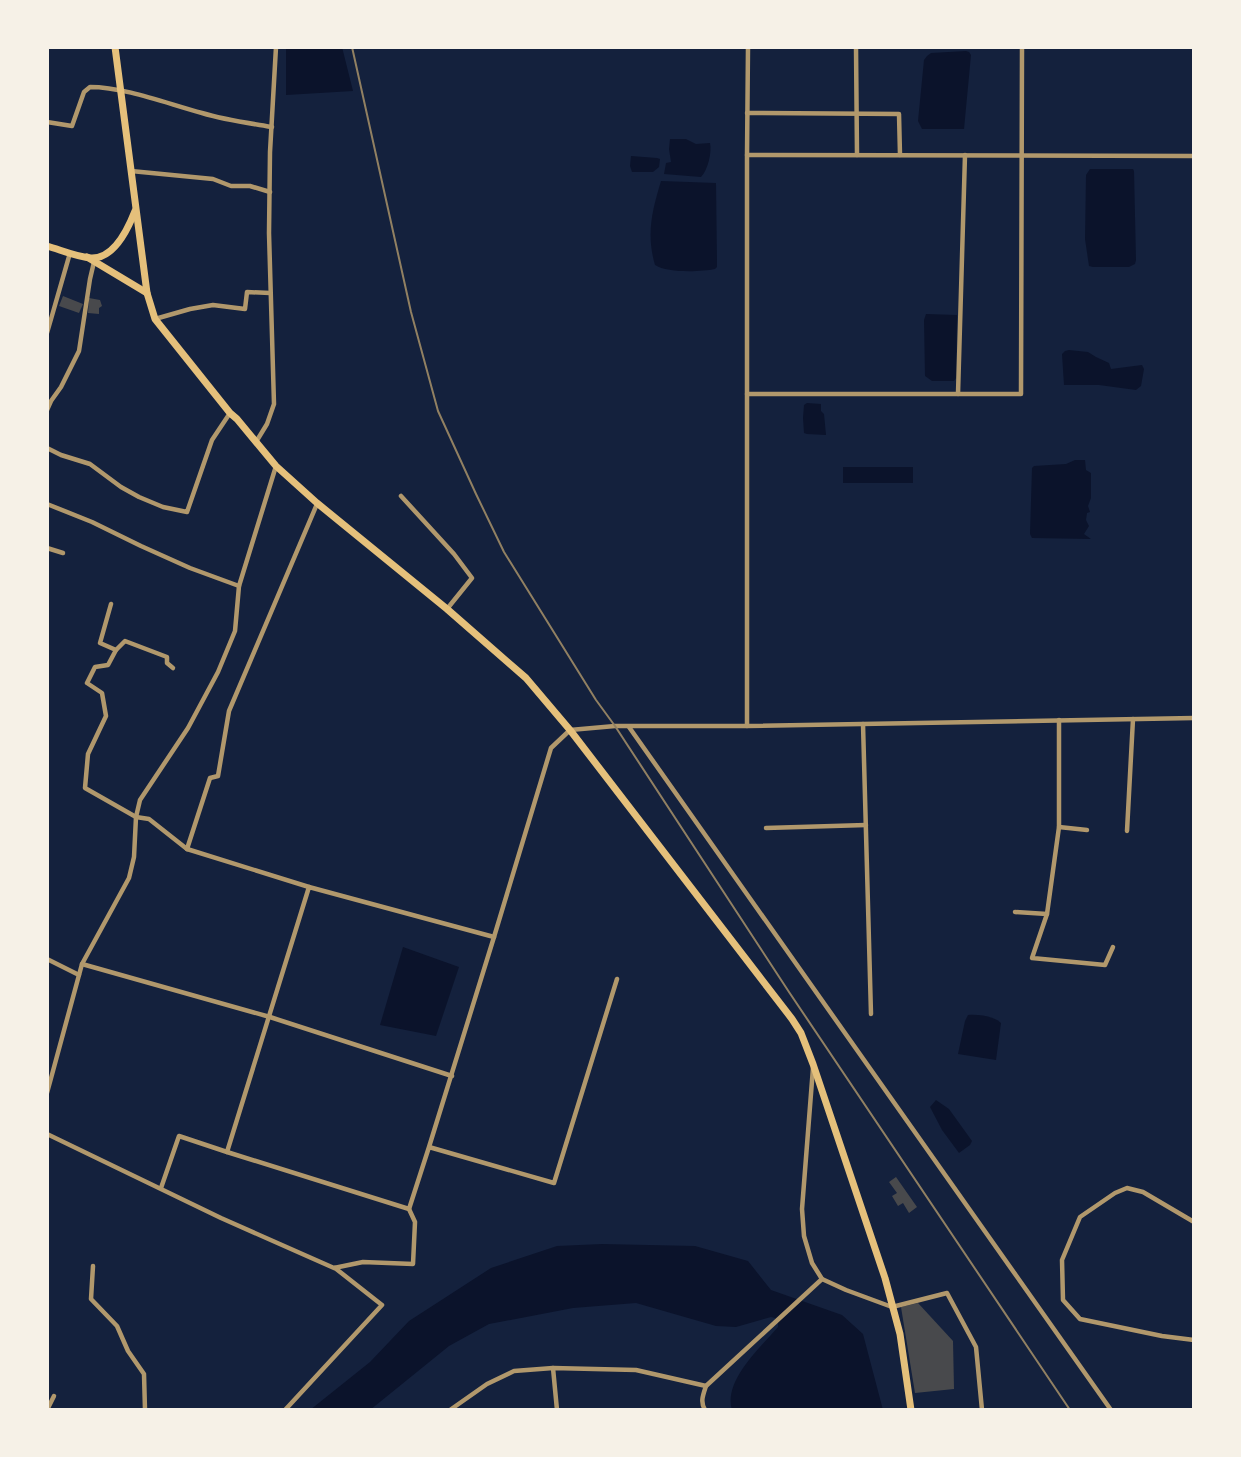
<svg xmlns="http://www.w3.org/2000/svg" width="1241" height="1457" viewBox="0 0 1241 1457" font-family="'Varela Round',sans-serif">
<rect width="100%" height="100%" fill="#14213d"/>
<!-- water -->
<g fill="#0b132b">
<polygon points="286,47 342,47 353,91 286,95"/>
<polygon points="966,51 969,52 971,55 964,129 922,129 918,121 924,60 927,56 931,53"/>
<path d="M670 139H686L696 144 710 143C712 152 708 170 701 177L664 174 666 163 671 162 669 149Z"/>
<polygon points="631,156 657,158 660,159 659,167 653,172 632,172 630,166"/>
<polygon points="1090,169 1133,169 1134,171 1136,260 1135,264 1129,267 1093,267 1089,266 1085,239 1086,175"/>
<path d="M661 181 716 183 717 262V267L715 269C700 272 667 273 655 265 646 234 652 211 661 181Z"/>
<polygon points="926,314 957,315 956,378 954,381 932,381 925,376 924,320"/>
<polygon points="1069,350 1088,352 1096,357 1109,363 1111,369 1142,365 1144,369 1141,386 1136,390 1099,385 1064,385 1062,354 1065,351"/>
<polygon points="807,403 821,404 821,411 824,414 826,435 807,434 804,433 803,418 804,405"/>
<polygon points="1075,460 1085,460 1086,470 1091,473 1091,498 1088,506 1090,512 1087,513 1086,520 1089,526 1084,534 1091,539 1032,538 1030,534 1032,468 1034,466 1066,464"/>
<rect x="843" y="467" width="70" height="16"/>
<polygon points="403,947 459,967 436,1036 380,1025"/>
<path d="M968 1015C978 1014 994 1016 1001 1023L996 1060 958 1054 965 1021Z"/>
<polygon points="936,1100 949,1109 972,1141 970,1145 959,1153 942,1130 930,1107"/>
<path d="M602 1244 695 1246 748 1261 771 1290 842 1315 863 1334 883 1410H732C723 1381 760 1348 778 1327V1323L775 1318 771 1317 736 1327 716 1326 636 1303 573 1308 489 1324 449 1346 370 1410H310L370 1362 409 1321 491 1268 557 1246Z"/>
</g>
<!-- building -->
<g fill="#48494c">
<polygon points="63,296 83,304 79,313 59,306"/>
<polygon points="89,298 100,300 102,306 99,308 99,314 88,313"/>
<polygon points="896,1177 917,1207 909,1213 903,1203 898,1206 892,1196 897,1193 889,1182"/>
<polygon points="918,1303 953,1341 954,1389 915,1393 901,1307"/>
</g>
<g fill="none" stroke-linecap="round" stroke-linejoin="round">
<!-- minor -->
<g stroke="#b1986c" stroke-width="4.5">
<polyline points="856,47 857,155"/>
<polyline points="747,113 899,114 900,155"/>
<path d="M47 122 72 126 84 92 90 87C125 87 168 104 202 113 225 120 248 123 272 127"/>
<polyline points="747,155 748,47"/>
<polyline points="131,171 213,179 231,186 250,186 270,192"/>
<polyline points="155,319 190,309 213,305 245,309 247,292 270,293"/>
<polyline points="47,333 70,253"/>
<polyline points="747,394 1021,394 1022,47"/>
<polyline points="958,394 965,155"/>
<polyline points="47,410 51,401 61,387 79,351 90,279 94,262"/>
<polyline points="256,442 267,424 274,404 269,233 270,152 276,47"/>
<polyline points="47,448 61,455 90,464 121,487 139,497 163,507 187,512 212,440 230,413"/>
<polyline points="401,496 454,554 472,578 447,609"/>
<polyline points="47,504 92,522 141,546 190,568 239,586"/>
<polyline points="47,548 63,553"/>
<polyline points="111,604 100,643 116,650 108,665 95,667 87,683 102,693 106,716 88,754 85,788 136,817 149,819 187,849"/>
<polyline points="116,650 125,641 167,657 167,663 173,668"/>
<polyline points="1059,720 1059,827"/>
<polyline points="863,724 871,1014"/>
<polyline points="747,726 747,155 1194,156"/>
<polyline points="629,727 1111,1410"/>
<polyline points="766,828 866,825"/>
<polyline points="1087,830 1059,827 1047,914 1032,958 1105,965 1113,947"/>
<polyline points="1127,831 1133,719"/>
<polyline points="309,887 187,849 210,778 218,776 229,711 317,504"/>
<polyline points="1015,912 1047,914"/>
<polyline points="494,937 551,748 570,730 615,726 747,726 1194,718"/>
<polyline points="47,959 79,975"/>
<polyline points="82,964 270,1017 452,1076"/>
<polyline points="813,1068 802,1209 804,1236 812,1263 822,1279 846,1290 892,1307 947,1293 976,1347 982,1410"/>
<polyline points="47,1093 82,964 129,878 134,857 136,817 140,800 188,728 218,672 235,631 239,586 276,466"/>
<polyline points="47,1134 221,1218 334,1268 363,1262 413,1264 415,1222 409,1209"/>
<polyline points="429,1147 409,1209 227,1152 309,887 494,937 429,1147 554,1183 617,979"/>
<polyline points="161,1188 179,1136 227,1152"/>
<polyline points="1194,1222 1143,1192 1127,1188 1115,1193 1080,1217 1062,1260 1063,1300 1080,1319 1162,1336 1194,1340"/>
<polyline points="93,1266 91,1299 117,1326 128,1351 144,1374 145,1410"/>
<polyline points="553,1368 557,1410"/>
<polyline points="47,1410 54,1396"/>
<polyline points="285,1410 382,1305 335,1268"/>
<polyline points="450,1410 487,1384 514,1371 553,1368 636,1370 706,1386"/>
<path d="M705 1410C700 1402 703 1395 706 1386L822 1279"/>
</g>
<!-- trunk -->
<g stroke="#e5c07b" stroke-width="7">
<polyline points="115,47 147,293"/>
<path d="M47 246C61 250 77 257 91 258 114 259 128 229 135 211"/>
<polyline points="87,257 147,293 155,319 230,413 237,419 276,466 317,503 447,609 526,678 570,730 792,1019 801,1033 813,1064 885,1278 900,1334 911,1410"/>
</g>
<!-- rail -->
<polyline stroke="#918062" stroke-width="2" points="352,47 411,312 438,411 476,494 504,552 596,700 615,726 789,992 1070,1410"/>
</g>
<!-- border -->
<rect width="1241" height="1457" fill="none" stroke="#f6f1e7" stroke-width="98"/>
</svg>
